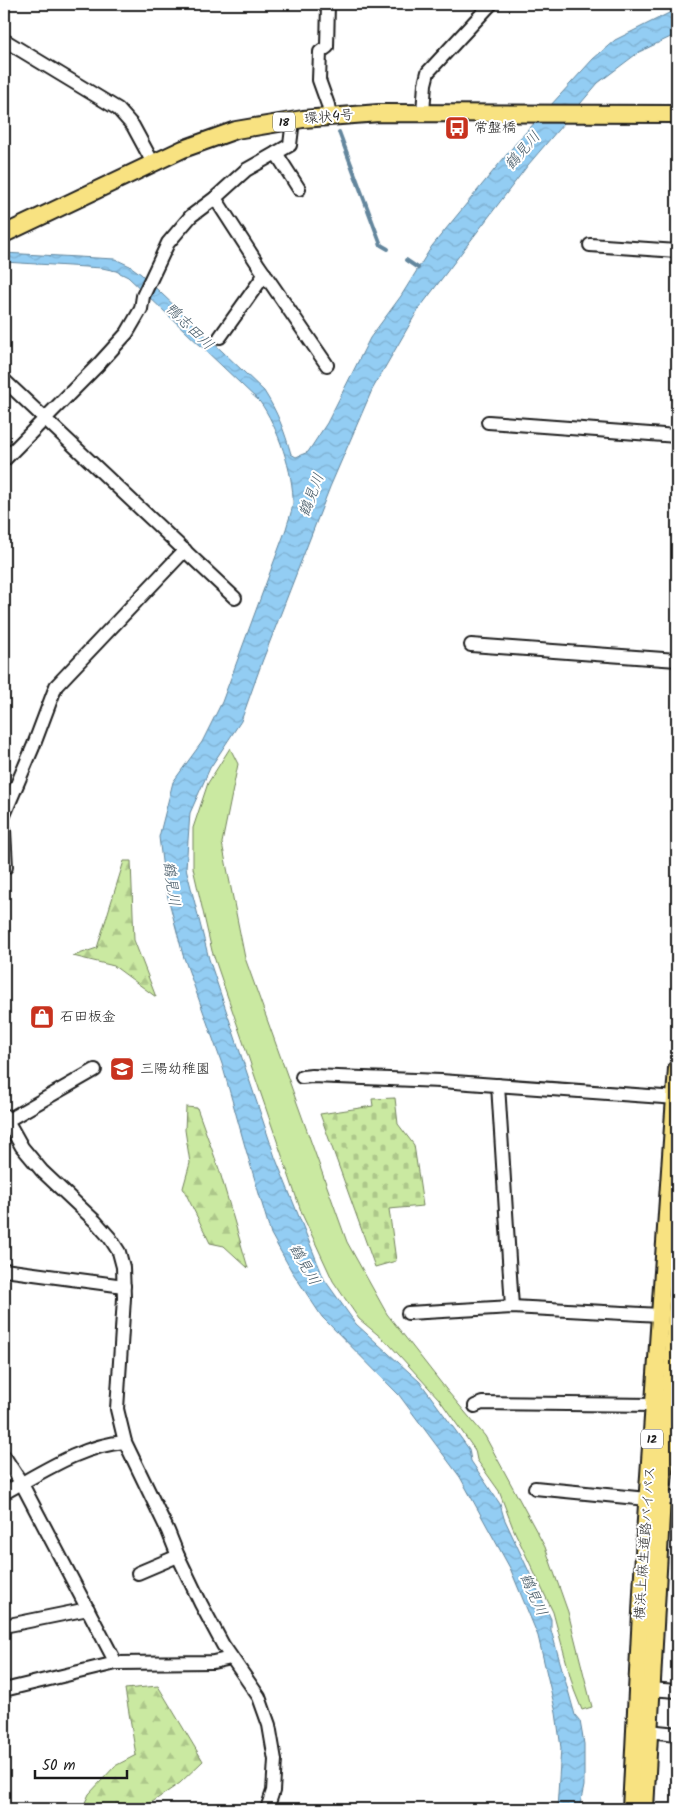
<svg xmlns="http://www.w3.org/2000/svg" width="681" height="1813" viewBox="0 0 681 1813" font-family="Kalam,'Klee One',sans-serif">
<defs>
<pattern id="forest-firs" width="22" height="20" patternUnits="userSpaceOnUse" patternTransform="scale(1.25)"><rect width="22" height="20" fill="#cae9a1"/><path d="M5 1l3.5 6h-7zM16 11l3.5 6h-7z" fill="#adc78a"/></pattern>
<pattern id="cemetery-stones" width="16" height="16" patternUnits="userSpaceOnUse" patternTransform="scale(1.25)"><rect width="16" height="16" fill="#cae9a1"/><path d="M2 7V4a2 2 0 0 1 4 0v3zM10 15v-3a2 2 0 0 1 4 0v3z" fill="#adc78a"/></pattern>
<pattern id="water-waves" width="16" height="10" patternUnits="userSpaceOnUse" patternTransform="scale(1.25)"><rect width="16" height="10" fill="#93cdf3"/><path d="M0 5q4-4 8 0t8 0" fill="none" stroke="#7eafd0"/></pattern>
</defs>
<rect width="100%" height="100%" fill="#fff"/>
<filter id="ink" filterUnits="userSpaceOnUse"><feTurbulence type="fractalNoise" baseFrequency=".02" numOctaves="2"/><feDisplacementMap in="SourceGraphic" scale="10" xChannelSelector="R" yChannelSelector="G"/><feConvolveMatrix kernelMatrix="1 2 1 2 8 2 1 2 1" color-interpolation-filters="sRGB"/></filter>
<g filter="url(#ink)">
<!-- green -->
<polygon fill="#cae9a1" stroke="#73825e" points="230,748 238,764 222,843 245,958 347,1242 387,1314 449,1393 485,1436 545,1547 568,1612 592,1707 582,1710 574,1690 553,1612 513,1528 499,1491 477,1460 475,1450 439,1399 389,1344 359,1319 333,1281 302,1214 212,951 193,868 193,828 208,783"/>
<!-- forest -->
<g fill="url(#forest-firs)" stroke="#73825e">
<polygon points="124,861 131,861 134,940 156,997 114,966 73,956 97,948"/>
<polygon points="186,1107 197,1108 219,1169 248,1268 224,1246 210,1243 183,1188 190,1163 185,1130"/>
<polygon points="158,1686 203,1761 180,1783 142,1809 82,1809 89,1794 115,1766 136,1755 125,1689"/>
</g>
<!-- cemetery -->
<polygon fill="url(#cemetery-stones)" stroke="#73825e" points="395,1098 398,1124 414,1145 423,1206 389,1209 396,1261 375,1267 320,1114 373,1106 372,1099"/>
<!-- water -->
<path fill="url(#water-waves)" stroke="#63869d" d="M677 9V34L639 52 598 83 528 165 418 310 372 390 330 487 262 662 241 721 210 768 190 813 186 868 209 959 275 1157 324 1279 356 1324 420 1382 469 1449 471 1461 500 1504 504 1518 551 1619V1630L575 1715 580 1721 584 1744V1786L579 1809H557L561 1748 556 1713 538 1636 510 1568 460 1477 399 1395 322 1317 291 1270 271 1234 246 1150 222 1064 183 955 165 886 159 837 173 782 202 742 222 702 286 529C288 521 292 512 293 503 294 474 277 425 260 402L128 277 116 271 102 268 4 262V253L115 259 130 266 141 274 264 391C278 413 284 430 291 454L296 457 308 452 327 423 370 338 401 296 432 246 517 142 593 59 615 40Z"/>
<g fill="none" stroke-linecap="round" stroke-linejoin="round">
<!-- stream -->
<g stroke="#63869d" stroke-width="4">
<polyline points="339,132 381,245 388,249"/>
<polyline points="406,260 418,268"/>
</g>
<defs>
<g id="minor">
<polyline points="328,4 327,47 320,52 319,80 328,105 330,116"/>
<polyline points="4,40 118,109 133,126 153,163"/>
<polyline points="423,113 425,84 428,72 491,4"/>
<polyline points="276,153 299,189"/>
<polyline points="215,198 259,266 327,365"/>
<polyline points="590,245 677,251"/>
<polyline points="220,337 265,274"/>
<polyline points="4,380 235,598"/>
<polyline points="488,422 677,436"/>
<polyline points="4,460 97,366 127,333 141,309 143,296 168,243 191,216 215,198 246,170 290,145 293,120"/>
<polyline points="471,645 677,660"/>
<polyline points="4,815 33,747 56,686 185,550"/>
<polyline points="4,830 6,867 4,867"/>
<polyline points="302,1077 312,1076 441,1081 677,1098"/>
<polyline points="498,1085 512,1307"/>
<polyline points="4,1115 22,1147 42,1171 95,1221 110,1238 119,1252 123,1267 124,1298 117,1409 125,1442 168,1531 178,1556 201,1604 223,1645 259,1697 269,1725 275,1760 273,1791 267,1809"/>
<polyline points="8,1120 95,1070"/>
<polyline points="4,1270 124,1286"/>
<polyline points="408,1313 512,1307 660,1315"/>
<polyline points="475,1406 482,1403 654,1405"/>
<polyline points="4,1456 22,1484 116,1663 213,1662 231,1658"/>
<polyline points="535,1488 647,1499"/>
<path d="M4 1493C41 1473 82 1445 125 1442"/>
<polyline points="662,1497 677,1499"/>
<polyline points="138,1573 178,1556"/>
<polyline points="4,1626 88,1609"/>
<polyline points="650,1689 677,1691"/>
<polyline points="4,1690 116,1663"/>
<polyline points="648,1731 677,1734"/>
</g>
<g id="major">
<polyline points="4,234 183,149 236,130 303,119 379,113 677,114"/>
<polyline points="631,1809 645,1534 677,1068"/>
<polyline points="645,1809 662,1497 677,1299"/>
</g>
</defs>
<!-- minor casing -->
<use href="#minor" stroke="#1c1c1c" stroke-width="16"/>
<!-- major casing -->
<use href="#major" stroke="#1c1c1c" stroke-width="20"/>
<!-- minor -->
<use href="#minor" stroke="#fff" stroke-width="12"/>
<!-- major -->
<use href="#major" stroke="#f8e281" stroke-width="16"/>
</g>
</g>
<!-- icons -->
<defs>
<symbol id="bus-square" viewBox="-11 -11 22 22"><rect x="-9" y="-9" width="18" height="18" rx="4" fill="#c8321e" stroke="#fff"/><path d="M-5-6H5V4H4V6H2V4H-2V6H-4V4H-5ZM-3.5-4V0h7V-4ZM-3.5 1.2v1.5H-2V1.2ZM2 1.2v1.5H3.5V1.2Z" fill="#fff"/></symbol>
<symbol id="shop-square" viewBox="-11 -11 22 22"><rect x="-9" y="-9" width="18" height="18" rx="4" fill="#c8321e" stroke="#fff"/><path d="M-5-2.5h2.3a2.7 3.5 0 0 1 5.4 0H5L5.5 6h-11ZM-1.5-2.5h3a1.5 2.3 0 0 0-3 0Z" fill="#fff"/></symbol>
<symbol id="school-square" viewBox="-11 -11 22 22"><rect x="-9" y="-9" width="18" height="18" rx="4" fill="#c8321e" stroke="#fff"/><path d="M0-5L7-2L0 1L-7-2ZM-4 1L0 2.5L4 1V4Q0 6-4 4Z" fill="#fff"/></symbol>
</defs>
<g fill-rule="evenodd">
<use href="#bus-square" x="443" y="114" width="28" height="28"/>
<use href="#shop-square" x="28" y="1003" width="28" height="28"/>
<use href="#school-square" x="108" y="1055" width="28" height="28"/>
</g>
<g text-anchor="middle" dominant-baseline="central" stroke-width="4" stroke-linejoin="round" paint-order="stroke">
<!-- shield labels -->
<g fill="#fff" stroke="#606060" stroke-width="1">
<rect x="273" y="112.5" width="22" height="19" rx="4"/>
<rect x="641" y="1429.5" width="22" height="19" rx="4"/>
</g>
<g font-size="12" font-weight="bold" fill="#1c1c1c">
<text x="284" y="122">18</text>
<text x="652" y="1439">12</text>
</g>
<!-- street labels -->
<g font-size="14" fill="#1c1c1c" stroke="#fff">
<text transform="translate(329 117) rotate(-5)">環状4号</text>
<text transform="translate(645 1543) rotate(-86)">横浜上麻生道路バイパス</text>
</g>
<!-- poi labels -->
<g font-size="14" fill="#1c1c1c" stroke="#fff" text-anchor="start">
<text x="474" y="128">常盤橋</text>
<text x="60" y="1017">石田板金</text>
<text x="140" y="1069">三陽幼稚園</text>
</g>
<!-- water labels -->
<g font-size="15" font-style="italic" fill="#465a67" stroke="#fff">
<text transform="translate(523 151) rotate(-49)">鶴見川</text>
<text transform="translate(189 327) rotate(44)">鴨志田川</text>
<text transform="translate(312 495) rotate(-69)">鶴見川</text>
<text transform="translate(171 884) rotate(82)">鶴見川</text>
<text transform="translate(304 1265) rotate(60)">鶴見川</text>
<text transform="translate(533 1595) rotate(66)">鶴見川</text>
</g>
</g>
<!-- margin -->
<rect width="681" height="1813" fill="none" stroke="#fff" stroke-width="20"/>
<rect x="10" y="10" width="661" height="1793" fill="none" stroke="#1c1c1c" stroke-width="2" filter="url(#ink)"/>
<!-- scale -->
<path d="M35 1770v8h92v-8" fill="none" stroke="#1c1c1c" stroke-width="2.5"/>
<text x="42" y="1770" font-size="15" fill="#1c1c1c" stroke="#ffffff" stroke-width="4" paint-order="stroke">50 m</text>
</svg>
